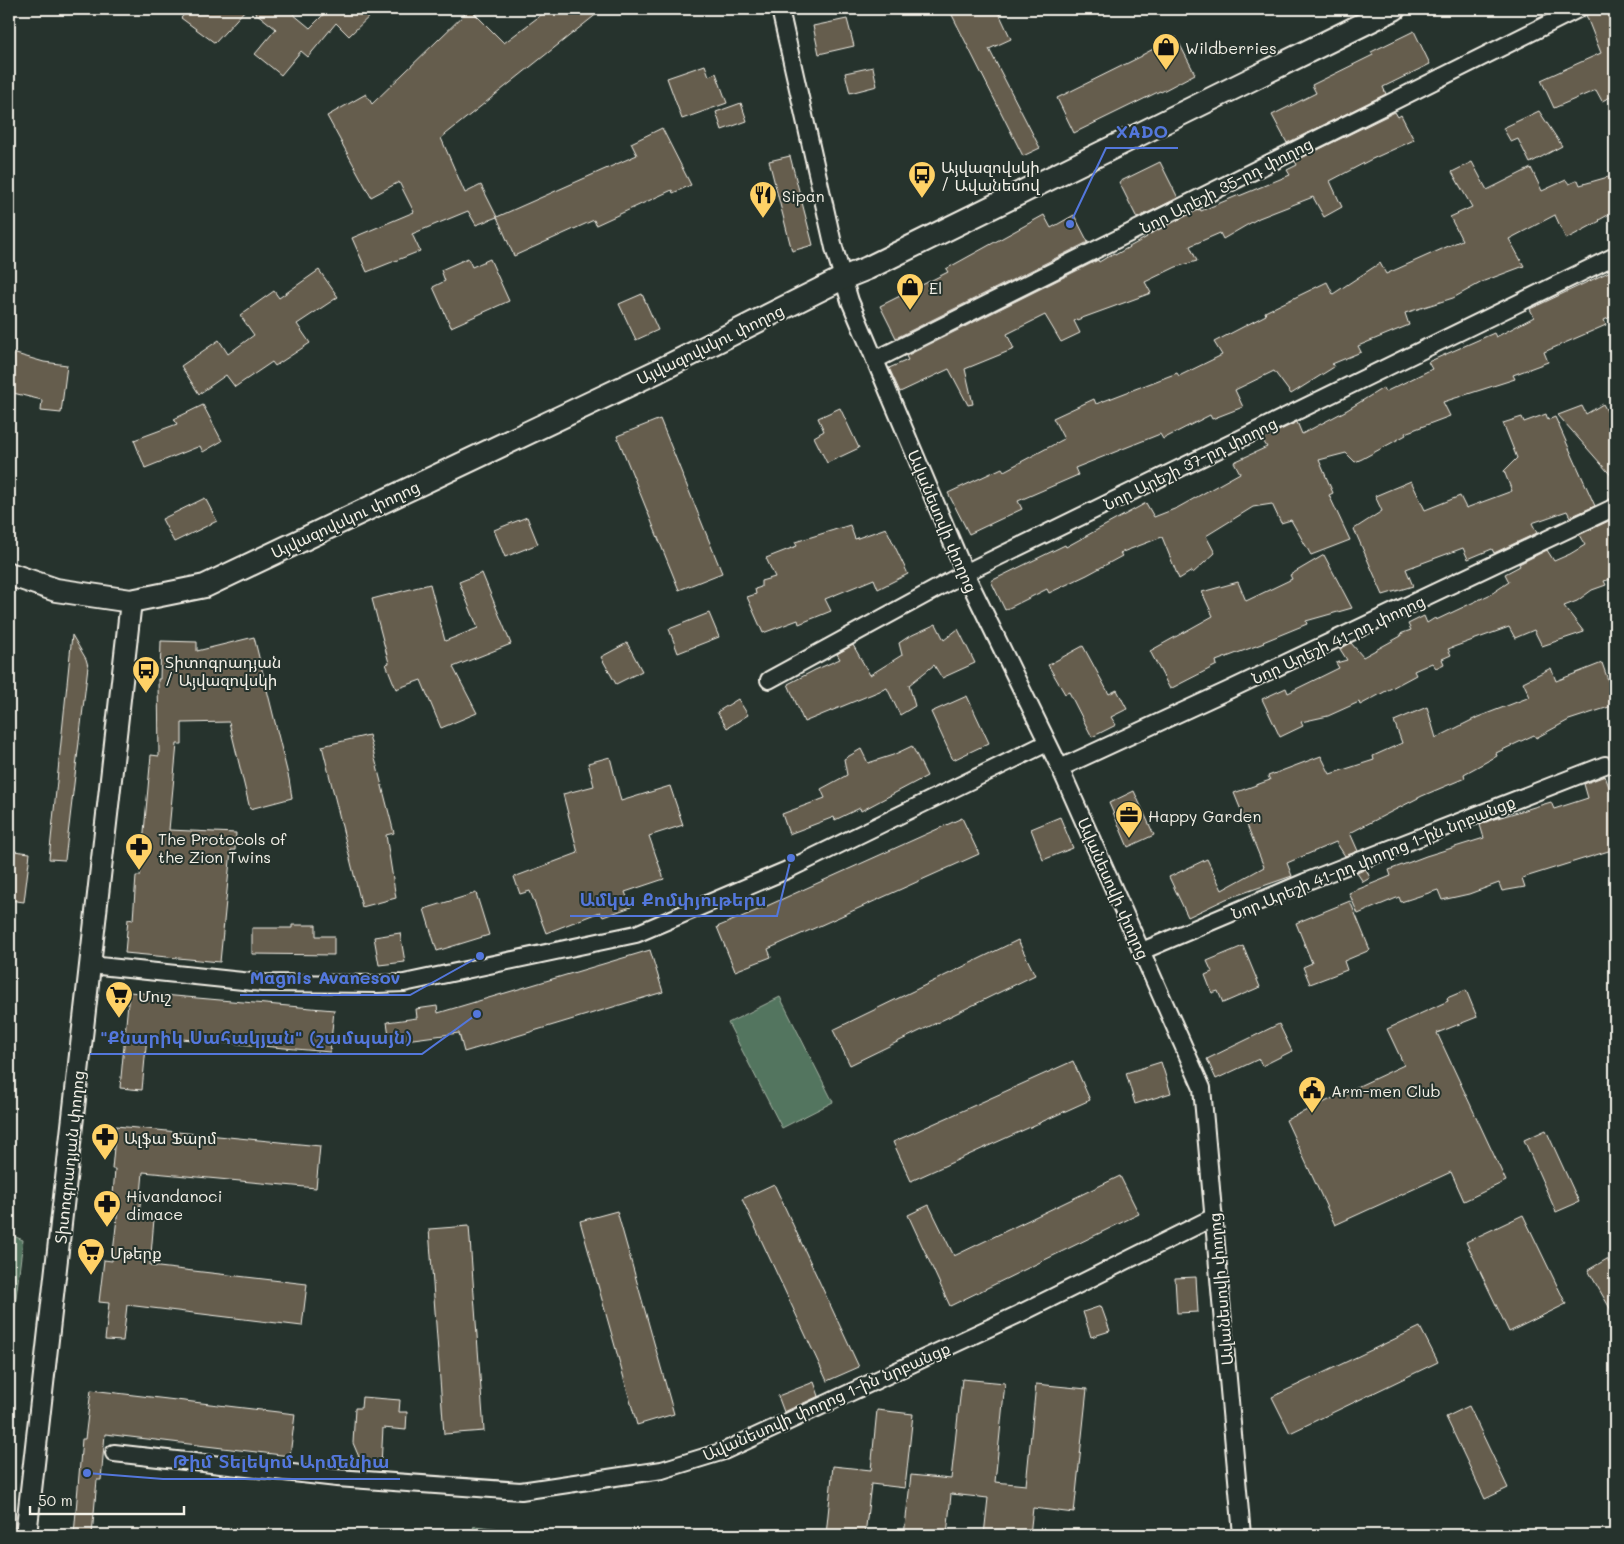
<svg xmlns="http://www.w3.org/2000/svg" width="1624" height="1544" viewBox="0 0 1624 1544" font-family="Mali,'Noto Sans Armenian',sans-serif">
<rect width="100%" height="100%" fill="#26332d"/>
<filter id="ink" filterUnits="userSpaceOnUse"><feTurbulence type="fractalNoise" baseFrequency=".02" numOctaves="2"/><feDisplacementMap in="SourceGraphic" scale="10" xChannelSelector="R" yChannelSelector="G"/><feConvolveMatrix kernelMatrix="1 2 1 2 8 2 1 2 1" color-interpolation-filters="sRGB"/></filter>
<g filter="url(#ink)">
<!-- green -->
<g fill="#53755f" stroke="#a4b3a4">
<polygon points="780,997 833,1102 782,1128 728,1023"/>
<polygon points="11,1235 23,1240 9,1355 9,1236"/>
<polygon points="474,1526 559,1535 472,1535"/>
</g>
<!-- building -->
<g fill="#655d4e" stroke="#f4f1e8">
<polygon points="189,9 246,9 215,43 181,18"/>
<polygon points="251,9 287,9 310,28 326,12 322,9 377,9 349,36 336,23 308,57 301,51 281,75 255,54 276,29"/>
<polygon points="470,9 504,43 549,9 603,9 441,138 465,193 481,185 497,217 476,225 468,211 412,234 420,251 367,272 352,238 414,212 399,182 371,197 327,116 366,94 372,104"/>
<polygon points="949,9 997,9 1011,39 989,49 1040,148 1023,156"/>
<polygon points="1596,9 1606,9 1615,30 1615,95 1602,101 1596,90 1554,108 1541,80 1601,53 1586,15"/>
<polygon points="847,19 854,46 819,54 813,26"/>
<polygon points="1414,31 1430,64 1383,87 1386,94 1287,143 1272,115 1316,93 1312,85 1373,55 1371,52"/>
<polygon points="1176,37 1195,74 1161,92 1160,91 1074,133 1057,98 1142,56 1142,55"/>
<polygon points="705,65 709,76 716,73 727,103 682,119 667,78"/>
<polygon points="873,67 877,86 850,93 845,73"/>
<polygon points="741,103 747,121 722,130 716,112"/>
<polygon points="1539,111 1562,146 1530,163 1518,139 1511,142 1503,128"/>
<polygon points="1395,112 1398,117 1401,115 1414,140 1370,160 1330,181 1342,207 1324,217 1313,197 1259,218 1223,239 1220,233 1190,246 1197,261 1176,267 1145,282 1151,293 1074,321 1080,333 1061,342 1045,315 1007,334 1014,349 965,369 973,404 968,405 949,369 900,392 889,368 908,360 906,356 1098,260 1099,262 1114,253 1115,255 1147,237 1146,236 1200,209 1201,211 1239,195 1239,196 1290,175 1287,170 1297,165 1295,161"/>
<polygon points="662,128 691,185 673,193 672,190 596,225 594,220 514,256 497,217 637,155 631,143"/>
<polygon points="790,156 813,245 792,251 769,161"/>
<polygon points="1160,162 1178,198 1137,218 1119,182"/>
<polygon points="1472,162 1487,190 1531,168 1542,191 1566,180 1569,184 1578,180 1580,185 1615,175 1615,211 1599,220 1600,221 1566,239 1555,215 1509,239 1524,266 1484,281 1453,298 1405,313 1409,325 1358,346 1361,352 1332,364 1334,367 1291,394 1274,371 1235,390 1243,407 1212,419 1210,415 1163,439 1160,434 1075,468 1078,475 1018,501 1022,509 969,534 948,493 1002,468 1004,471 1064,439 1053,418 1094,399 1096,404 1177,373 1179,376 1222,355 1214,342 1266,315 1265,312 1327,282 1333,294 1380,263 1386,274 1462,240 1450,217 1472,207 1452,172"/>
<polygon points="1044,215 1051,228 1074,215 1088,242 896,338 880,306 948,272 946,269"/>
<polygon points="468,258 472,267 490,259 509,301 451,327 433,287 445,281 441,270"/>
<polygon points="1615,269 1615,315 1604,320 1606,325 1544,352 1548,362 1513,375 1515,379 1443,402 1450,416 1405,433 1406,435 1362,459 1355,462 1346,453 1319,460 1333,493 1329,495 1350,540 1311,555 1291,520 1281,523 1272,504 1253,507 1206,536 1215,553 1193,573 1192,571 1179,579 1162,537 1120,553 1122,556 1087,575 1049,593 1047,589 1005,610 991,581 1065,545 1066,547 1146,503 1154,517 1177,508 1240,473 1234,462 1267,447 1262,439 1297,422 1302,434 1347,410 1383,388 1385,392 1432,369 1428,362 1494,333 1496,337 1534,317 1530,309"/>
<polygon points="319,270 338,297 297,324 310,343 275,366 272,362 235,387 226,375 199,394 181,366 219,340 228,354 254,335 240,315 274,291 279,298"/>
<polygon points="642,294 658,330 636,340 619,304"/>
<polygon points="9,352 44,362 67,365 61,413 41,411 42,400 9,392"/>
<polygon points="1603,404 1615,426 1615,480 1558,415 1582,406 1586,414"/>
<polygon points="203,405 222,441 203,452 200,446 145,468 134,440 177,424 174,419"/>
<polygon points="840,408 859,448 827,463 814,437 824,431 818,418"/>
<polygon points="1546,414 1548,420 1555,417 1595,506 1570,517 1567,511 1532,523 1537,533 1494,553 1492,549 1468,559 1463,548 1406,569 1413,586 1383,595 1354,529 1382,511 1375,496 1411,481 1425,510 1460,496 1466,508 1512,491 1504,471 1517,458 1503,423 1522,417 1524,422"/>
<polygon points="660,419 722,573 679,590 617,436"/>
<polygon points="205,498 217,521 174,542 162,519"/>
<polygon points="527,517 538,544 505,557 494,530"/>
<polygon points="1615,518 1615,578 1604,581 1606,585 1592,590 1577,601 1564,606 1584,632 1542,646 1534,630 1515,638 1509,627 1448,649 1451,655 1442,659 1444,664 1436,668 1432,663 1414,671 1416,675 1360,705 1359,702 1328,716 1301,722 1303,726 1280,737 1262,699 1286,688 1288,693 1339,668 1336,663 1347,660 1340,649 1351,643 1363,657 1401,636 1400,634 1411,630 1408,624 1424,616 1427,623 1435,618 1436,620 1491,594 1509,582 1505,574 1520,566 1519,564 1547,550 1554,561 1570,554 1585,545 1579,535"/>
<polygon points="850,525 855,539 886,528 908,574 878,589 874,579 825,599 831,611 799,624 798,620 763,633 747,597 756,594 755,589 761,587 761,581 775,577 766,558 797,546 795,542"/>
<polygon points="1324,555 1352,608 1306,621 1307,624 1263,642 1264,643 1216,661 1217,665 1170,689 1150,651 1213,616 1202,592 1238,582 1246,601 1292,579 1290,575"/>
<polygon points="482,573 511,644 453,667 477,713 441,728 421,680 396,689 386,664 389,663 372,599 430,584 445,641 478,628 459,582"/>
<polygon points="709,613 719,637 678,653 669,629"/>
<polygon points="936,624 944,640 958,629 975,663 942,678 934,665 909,685 915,706 900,715 887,688 804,722 788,684 815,670 840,659 837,654 853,645 870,675 902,655 899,643 908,637"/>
<polygon points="72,635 86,659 88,666 65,860 49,859"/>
<polygon points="254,637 289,779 292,798 250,809 229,722 182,723 182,744 177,744 169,830 236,833 235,850 231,850 220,962 125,953 128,919 133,920 136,876 140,876 151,755 159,756 158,679 160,679 161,641 197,642 197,651"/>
<polygon points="627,643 642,671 616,684 601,657"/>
<polygon points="1083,646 1109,694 1117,690 1127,709 1111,717 1116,725 1092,737 1069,692 1065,694 1048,665"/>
<polygon points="1602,663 1615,700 1615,705 1569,720 1536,738 1534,735 1496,753 1497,756 1464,774 1465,778 1422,796 1350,833 1358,851 1345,856 1336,842 1287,863 1292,876 1226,899 1188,917 1169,877 1207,859 1222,890 1264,867 1234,793 1270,780 1268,776 1321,756 1330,774 1374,760 1373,756 1402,743 1394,721 1427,707 1436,738 1478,717 1530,697 1523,682 1551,668 1556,681"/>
<polygon points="967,696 989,743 953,760 931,712"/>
<polygon points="738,699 748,715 727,728 717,712"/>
<polygon points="369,735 394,833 386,835 396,898 362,907 322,746"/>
<polygon points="912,746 927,776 861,811 860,808 835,820 834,817 789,834 782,814 825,798 821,789 847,775 844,759 861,749 868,763 893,755"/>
<polygon points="610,757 621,801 670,786 683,825 649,836 664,879 625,892 631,907 603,917 600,912 546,933 530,891 520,894 514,877 578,853 563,794 594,786 588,763"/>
<polygon points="1605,776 1615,803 1615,849 1522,878 1525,887 1502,891 1499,883 1469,894 1442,900 1438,890 1401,902 1399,897 1358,914 1349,893 1391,876 1389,870 1426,856 1484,838 1480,825 1491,820 1551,802 1554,809 1588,798 1584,784"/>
<polygon points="1134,791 1154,835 1128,847 1109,803"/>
<polygon points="1060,817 1073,848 1043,860 1031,829"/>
<polygon points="962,818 979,854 768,949 771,957 735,971 717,927 758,910"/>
<polygon points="14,851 30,853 24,902 9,900 9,887"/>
<polygon points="1366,869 1370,878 1363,882 1357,873"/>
<polygon points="476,893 489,935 437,951 424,909"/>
<polygon points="1350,901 1370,950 1344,961 1347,970 1310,984 1303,967 1312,963 1296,923"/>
<polygon points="292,925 316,925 316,936 334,936 334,955 252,954 252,928 292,928"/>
<polygon points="400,933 405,962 379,965 374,937"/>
<polygon points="1018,940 1035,975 850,1065 833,1030"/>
<polygon points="1243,946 1260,987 1223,1003 1218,991 1212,993 1205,975 1212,972 1207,961"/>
<polygon points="650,950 663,992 464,1052 459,1033 390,1042 387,1022 417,1018 416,1009 437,1006 438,1013"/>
<polygon points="1466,990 1477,1017 1437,1033 1506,1181 1464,1201 1451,1172 1335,1225 1286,1120 1404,1065 1387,1029 1448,1001 1447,998"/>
<polygon points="129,992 334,1010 330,1052 147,1036 142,1090 120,1088"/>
<polygon points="1279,1024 1292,1051 1262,1066 1259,1059 1216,1079 1207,1059"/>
<polygon points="1073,1061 1090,1100 911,1181 893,1142"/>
<polygon points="1161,1062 1171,1093 1135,1104 1126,1073"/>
<polygon points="116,1126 320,1146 316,1188 143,1172 139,1217 154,1219 150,1266 307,1284 302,1326 127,1305 123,1341 105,1340 109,1303 99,1302 104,1260 112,1261 118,1209 112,1208 115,1169 112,1169"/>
<polygon points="1546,1130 1579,1202 1556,1212 1524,1140"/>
<polygon points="1120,1176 1139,1214 950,1306 908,1215 929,1205 954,1256"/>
<polygon points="774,1184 859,1367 827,1381 742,1199"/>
<polygon points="617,1211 674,1414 637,1425 580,1221"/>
<polygon points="1523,1215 1566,1304 1509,1332 1466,1242"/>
<polygon points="469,1226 484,1431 444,1434 429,1229"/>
<polygon points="1607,1259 1615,1273 1615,1317 1588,1270"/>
<polygon points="1196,1277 1198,1312 1177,1313 1175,1278"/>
<polygon points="1101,1306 1110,1331 1091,1337 1083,1312"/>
<polygon points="1420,1327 1438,1362 1290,1433 1272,1397"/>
<polygon points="962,1379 1005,1383 995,1482 1026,1485 1036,1384 1087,1389 1074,1513 1033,1508 1030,1535 984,1535 988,1498 951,1494 947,1535 904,1535 911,1475 951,1479"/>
<polygon points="814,1382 819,1396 784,1412 778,1396"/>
<polygon points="91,1390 295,1414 290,1456 105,1434 101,1480 97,1480 92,1535 74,1535 82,1439 85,1439"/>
<polygon points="362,1397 400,1400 399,1412 407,1412 406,1430 383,1428 381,1465 362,1464 353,1443 355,1408 361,1408"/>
<polygon points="1469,1406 1508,1488 1485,1499 1446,1417"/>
<polygon points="877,1410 913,1414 905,1488 871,1484 865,1535 826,1535 833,1466 871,1470"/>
</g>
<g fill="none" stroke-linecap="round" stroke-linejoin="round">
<defs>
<g id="minor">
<polyline points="780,9 834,248 850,301 965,573 1060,768 1202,1088 1242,1535"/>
<polyline points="875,360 1578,9"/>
<polyline points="769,680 965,573 1615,256"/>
<polyline points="1060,768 1229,690 1615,507"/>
<polyline points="1142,951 1305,882 1605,765"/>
<polyline points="90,965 262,983 377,984 404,983 636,934 787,870 1047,743"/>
<polyline points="114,1453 337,1478 521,1491 662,1470 724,1451 774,1428 1019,1314 1214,1217"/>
</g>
<polyline id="tertiary" points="26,1535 131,601"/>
<polyline id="secondary" points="9,574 56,590 131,601 205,586 658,371 843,278 868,268 1394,9"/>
</defs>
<!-- minor casing -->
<use href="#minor" stroke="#f4f1e8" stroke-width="20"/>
<!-- tertiary casing -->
<use href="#tertiary" stroke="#f4f1e8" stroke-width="24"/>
<!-- secondary casing -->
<use href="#secondary" stroke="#f4f1e8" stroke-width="26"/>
<!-- minor -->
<use href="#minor" stroke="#26332d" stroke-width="16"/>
<!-- tertiary -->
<use href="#tertiary" stroke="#26332d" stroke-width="20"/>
<!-- secondary -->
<use href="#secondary" stroke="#26332d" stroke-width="22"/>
</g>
</g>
<!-- icons -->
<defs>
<symbol id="shop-pin" viewBox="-11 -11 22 30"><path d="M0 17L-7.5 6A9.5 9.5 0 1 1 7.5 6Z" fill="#ffd166" stroke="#26332d"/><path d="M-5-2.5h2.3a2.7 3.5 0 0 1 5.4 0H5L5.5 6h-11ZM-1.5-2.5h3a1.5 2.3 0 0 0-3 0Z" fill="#111"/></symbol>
<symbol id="bus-pin" viewBox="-11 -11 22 30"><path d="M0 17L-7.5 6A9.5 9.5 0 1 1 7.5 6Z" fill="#ffd166" stroke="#26332d"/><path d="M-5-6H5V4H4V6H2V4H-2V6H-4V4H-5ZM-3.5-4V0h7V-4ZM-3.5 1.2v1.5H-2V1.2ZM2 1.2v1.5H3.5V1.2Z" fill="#111"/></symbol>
<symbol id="restaurant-pin" viewBox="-11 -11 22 30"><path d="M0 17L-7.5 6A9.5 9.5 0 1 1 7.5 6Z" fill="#ffd166" stroke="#26332d"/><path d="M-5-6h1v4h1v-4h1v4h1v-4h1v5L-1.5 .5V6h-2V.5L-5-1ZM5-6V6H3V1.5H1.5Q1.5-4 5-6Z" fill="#111"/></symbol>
<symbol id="office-pin" viewBox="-11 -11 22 30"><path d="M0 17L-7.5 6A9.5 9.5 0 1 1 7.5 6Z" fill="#ffd166" stroke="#26332d"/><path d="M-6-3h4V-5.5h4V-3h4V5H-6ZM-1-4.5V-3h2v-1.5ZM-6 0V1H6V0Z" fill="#111"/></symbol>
<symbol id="pharmacy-pin" viewBox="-11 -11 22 30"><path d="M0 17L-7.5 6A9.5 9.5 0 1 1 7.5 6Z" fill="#ffd166" stroke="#26332d"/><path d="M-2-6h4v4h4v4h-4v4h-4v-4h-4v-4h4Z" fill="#111"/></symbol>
<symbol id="supermarket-pin" viewBox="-11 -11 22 30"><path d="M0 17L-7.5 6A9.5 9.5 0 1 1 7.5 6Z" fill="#ffd166" stroke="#26332d"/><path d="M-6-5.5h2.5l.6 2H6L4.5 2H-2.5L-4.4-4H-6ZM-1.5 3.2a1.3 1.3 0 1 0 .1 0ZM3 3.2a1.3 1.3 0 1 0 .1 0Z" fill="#111"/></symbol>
<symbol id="civic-pin" viewBox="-11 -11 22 30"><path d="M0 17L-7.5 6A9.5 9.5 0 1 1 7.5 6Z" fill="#ffd166" stroke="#26332d"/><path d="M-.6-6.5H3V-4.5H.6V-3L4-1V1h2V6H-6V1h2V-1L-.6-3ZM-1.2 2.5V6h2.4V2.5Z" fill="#111"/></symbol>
</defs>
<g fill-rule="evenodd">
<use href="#shop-pin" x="1150" y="31" width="32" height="43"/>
<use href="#bus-pin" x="906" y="159" width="32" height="43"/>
<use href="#restaurant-pin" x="747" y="179" width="32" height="43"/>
<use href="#shop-pin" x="894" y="271" width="32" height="43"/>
<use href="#bus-pin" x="130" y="654" width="32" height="43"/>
<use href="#office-pin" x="1113" y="799" width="32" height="43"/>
<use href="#pharmacy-pin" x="123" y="831" width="32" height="43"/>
<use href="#supermarket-pin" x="103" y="979" width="32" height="43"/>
<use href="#civic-pin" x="1296" y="1074" width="32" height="43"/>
<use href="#pharmacy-pin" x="89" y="1121" width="32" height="43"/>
<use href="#pharmacy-pin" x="91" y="1188" width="32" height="43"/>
<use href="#supermarket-pin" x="75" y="1236" width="32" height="43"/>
</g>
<g text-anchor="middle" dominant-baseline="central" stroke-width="4" stroke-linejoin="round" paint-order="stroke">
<!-- poi labels -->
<g font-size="16" fill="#f4f1e8" stroke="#26332d" text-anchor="start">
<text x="1185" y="47">Wildberries</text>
<text x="941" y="166">Այվազովսկի<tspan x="941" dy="18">/ Ավանեսով</tspan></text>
<text x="782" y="195">Sipan</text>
<text x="929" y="287">El</text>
<text x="165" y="661">Տիտոգրադյան<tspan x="165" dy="18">/ Այվազովսկի</tspan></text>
<text x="1148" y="815">Happy Garden</text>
<text x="158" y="838">The Protocols of<tspan x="158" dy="18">the Zion Twins</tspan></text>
<text x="138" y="995">Մուշ</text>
<text x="1331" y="1090">Arm-men Club</text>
<text x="124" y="1137">Ալֆա Ֆարմ</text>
<text x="126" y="1195">Hivandanoci<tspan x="126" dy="18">dimace</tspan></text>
<text x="110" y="1252">Մթերք</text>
</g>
<!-- street labels -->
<g font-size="16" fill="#f4f1e8" stroke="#26332d">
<text transform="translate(1226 185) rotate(-27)">Նոր Արեշի 35-րդ փողոց</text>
<text transform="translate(710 344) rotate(-26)">Այվազովսկու փողոց</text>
<text transform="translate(1190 463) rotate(-26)">Նոր Արեշի 37-րդ փողոց</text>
<text transform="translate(345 519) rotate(-25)">Այվազովսկու փողոց</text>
<text transform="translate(943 521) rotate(67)">Ավանեսովի փողոց</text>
<text transform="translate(1338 639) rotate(-25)">Նոր Արեշի 41-րդ փողոց</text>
<text transform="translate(1373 857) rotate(-22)">Նոր Արեշի 41-րդ փողոց 1-ին նրբանցք</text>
<text transform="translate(1114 888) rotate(66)">Ավանեսովի փողոց</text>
<text transform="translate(69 1157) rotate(-84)">Տիտոգրադյան փողոց</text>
<text transform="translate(1220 1289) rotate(-95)">Ավանեսովի փողոց</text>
<text transform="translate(826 1401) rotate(-24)">Ավանեսովի փողոց 1-ին նրբանցք</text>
</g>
</g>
<!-- callouts -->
<path fill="none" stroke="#5377dc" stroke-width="2" d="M1070 224L1106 148H1178M791 858L777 916H570M480 956L410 995H240M477 1014L422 1054H90M87 1473L163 1479H400"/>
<g fill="#5377dc" stroke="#26332d" stroke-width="2">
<circle cx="1070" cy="224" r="5"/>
<circle cx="791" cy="858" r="5"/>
<circle cx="480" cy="956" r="5"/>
<circle cx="477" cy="1014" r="5"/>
<circle cx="87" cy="1473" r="5"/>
</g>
<g font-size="18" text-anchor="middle" font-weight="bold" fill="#5377dc" stroke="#26332d" stroke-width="4" stroke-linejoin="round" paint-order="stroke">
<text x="1142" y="138">XADO</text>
<text x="673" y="906">Ամկա Քոմփյութերս</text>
<text x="325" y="984">Magnis Avanesov</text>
<text x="256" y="1044">"Քնարիկ Սահակյան" (շամպայն)</text>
<text x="281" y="1468">Թիմ Տելեկոմ Արմենիա</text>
</g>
<!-- margin -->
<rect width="1624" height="1544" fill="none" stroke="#26332d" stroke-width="30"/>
<rect x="15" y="15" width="1594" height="1514" fill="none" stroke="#f4f1e8" stroke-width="2" filter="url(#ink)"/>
<!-- scale -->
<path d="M30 1506v8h154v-8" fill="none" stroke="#f4f1e8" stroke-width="2.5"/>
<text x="38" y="1506" font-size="15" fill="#f4f1e8" stroke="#26332d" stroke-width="4" paint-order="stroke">50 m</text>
</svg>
